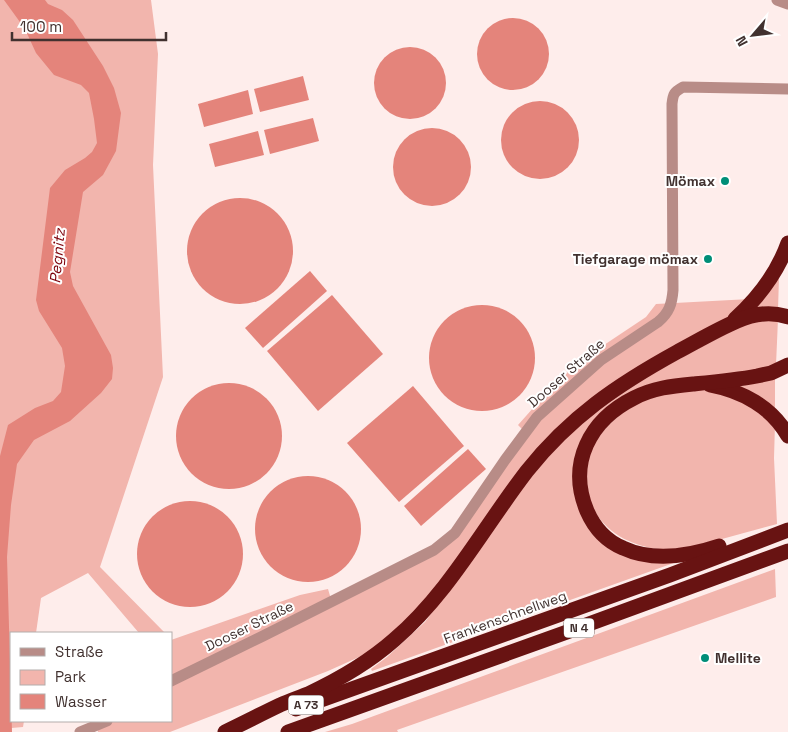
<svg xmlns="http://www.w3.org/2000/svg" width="788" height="732" viewBox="0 0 788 732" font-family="'Space Grotesk',sans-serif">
<rect width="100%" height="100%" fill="#feedeb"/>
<!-- green -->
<g fill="#f2b5ad">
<polygon points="0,0 151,0 158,54 153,165 163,377 100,567 165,633 139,633 88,573 41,598 36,633 11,633 11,721 24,721 23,727 0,729"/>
<polygon points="779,278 778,309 753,311"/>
<polygon points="750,299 722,322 600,393 413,614 368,653 328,671 170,732 98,732 95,721 171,721 171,640 300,595 328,589 333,606 429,556 529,436 518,425 558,380 592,353 646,317 656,304"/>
<polygon points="778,319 776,365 766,369 652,384 579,451 598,536 682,560 372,671 371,669 387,657 425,622 531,476 578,424 638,381 744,324"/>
<polygon points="775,378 775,409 737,387"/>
<path d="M699 389 715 392 744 402 775 424 774 458 777 524C759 529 740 534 722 539 701 544 680 551 658 549 622 545 588 521 587 483 586 473 587 462 590 453 600 429 621 412 643 400 660 390 681 391 699 389Z"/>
<polygon points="775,569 776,597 397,730 398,732 325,732 352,724 494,672"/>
</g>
<!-- water -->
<g fill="#e4847b">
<polygon points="4,0 45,0 48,4 62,10 73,20 103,66 114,88 121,113 116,151 103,175 83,192 70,272 73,286 111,355 113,368 112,379 101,393 70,421 34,440 17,464 11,505 7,557 12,732 0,732 0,456 8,425 35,408 53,401 61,392 65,366 62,348 39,311 36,300 50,188 65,170 85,158 92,152 97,143 94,119 89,93 81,85 54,75 36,53 25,29"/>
<circle cx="513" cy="54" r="36"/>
<circle cx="410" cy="83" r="36"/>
<polygon points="303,76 309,100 260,112 254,89"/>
<polygon points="248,90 253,114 204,127 198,104"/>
<circle cx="540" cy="140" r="39"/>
<polygon points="313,118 319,141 270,154 264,130"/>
<circle cx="432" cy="167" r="39"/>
<polygon points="258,131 264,155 215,167 209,144"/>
<circle cx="240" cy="251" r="53"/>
<polygon points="310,271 327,291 263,348 245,328"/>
<polygon points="332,295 383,354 318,411 267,351"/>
<circle cx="482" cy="358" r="53"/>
<circle cx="229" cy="436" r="53"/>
<polygon points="413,386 464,446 399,502 347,443"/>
<polygon points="468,449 486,469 421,526 404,506"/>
<circle cx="308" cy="529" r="53"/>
<circle cx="190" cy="554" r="53"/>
</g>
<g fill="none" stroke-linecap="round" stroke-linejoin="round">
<!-- minor -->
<g stroke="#b88c87" stroke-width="11">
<polyline points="777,0 788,4"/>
<path d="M171 681 263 636 434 550 455 533 505 460 537 417 601 360 658 322C669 313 672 304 673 290L672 104C673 94 674 92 683 87L788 89"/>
<polyline points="80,732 107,721"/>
</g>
<!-- highway -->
<g stroke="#681312" stroke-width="15">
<path d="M735 319C759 297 777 274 788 243"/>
<path d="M710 385C742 391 772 407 788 436"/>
<path d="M719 546C689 556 653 562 623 548 606 541 594 527 587 511 567 463 590 420 634 398 653 388 672 386 693 384 714 382 736 380 757 376L771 373 788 365"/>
<polyline points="296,709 670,575 788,530"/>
<path d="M225 732C244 723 261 714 280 705 289 701 298 698 308 694 338 680 369 662 394 640 449 593 483 528 527 471 570 417 617 385 677 352 696 342 716 330 737 321 753 314 771 311 788 317"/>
<polyline points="288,732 567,632 788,551"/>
</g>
</g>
<!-- markers -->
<g fill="#008e78" stroke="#fff" stroke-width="2">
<circle cx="725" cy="181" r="5"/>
<circle cx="708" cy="259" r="5"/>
<circle cx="705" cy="658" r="5"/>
</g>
<g text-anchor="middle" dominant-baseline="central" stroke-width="4" stroke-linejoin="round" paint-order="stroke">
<!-- shield labels -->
<g fill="#fff" stroke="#7a6f6d" stroke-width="1">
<rect x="564" y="618.5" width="30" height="19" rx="4"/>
<rect x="288.5" y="695.5" width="35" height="19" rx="4"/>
</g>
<g font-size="12" font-weight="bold" fill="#41312f">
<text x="579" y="628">N 4</text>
<text x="306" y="705">A 73</text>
</g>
<!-- poi labels -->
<g font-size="14" font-weight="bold" fill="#41312f" stroke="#fff" text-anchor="end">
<text x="715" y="181">Mömax</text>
<text x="698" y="259">Tiefgarage mömax</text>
<text x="715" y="658" text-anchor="start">Mellite</text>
</g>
<!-- street labels -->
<g font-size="14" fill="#41312f" stroke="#fff">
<text transform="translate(566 373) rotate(-41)">Dooser Straße</text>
<text transform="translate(505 617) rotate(-20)">Frankenschnellweg</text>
<text transform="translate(249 626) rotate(-26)">Dooser Straße</text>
</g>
<!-- water labels -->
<g font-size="15" font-style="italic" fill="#7d020b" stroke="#fff">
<text transform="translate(57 256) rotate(-85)">Pegnitz</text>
</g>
</g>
<!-- legend -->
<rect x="10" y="632" width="162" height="90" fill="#ffffff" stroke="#b3adac"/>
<rect x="20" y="648" width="25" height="8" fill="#b88c87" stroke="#b3adac"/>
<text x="55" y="657" font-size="15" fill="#41312f">Straße</text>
<rect x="20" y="670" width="25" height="15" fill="#f2b5ad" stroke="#b3adac"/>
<text x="55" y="682" font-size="15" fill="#41312f">Park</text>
<rect x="20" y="694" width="25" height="15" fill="#e4847b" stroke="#b3adac"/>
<text x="55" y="707" font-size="15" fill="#41312f">Wasser</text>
<!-- north arrow -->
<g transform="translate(753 35) rotate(242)" stroke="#ffffff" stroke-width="4" paint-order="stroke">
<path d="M0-4L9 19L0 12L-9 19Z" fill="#41312f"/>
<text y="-8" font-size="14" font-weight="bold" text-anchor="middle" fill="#41312f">N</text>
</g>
<!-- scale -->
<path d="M12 32v8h154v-8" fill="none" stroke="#41312f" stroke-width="2.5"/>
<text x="20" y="32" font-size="15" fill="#41312f" stroke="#ffffff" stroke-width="4" paint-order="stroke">100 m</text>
</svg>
